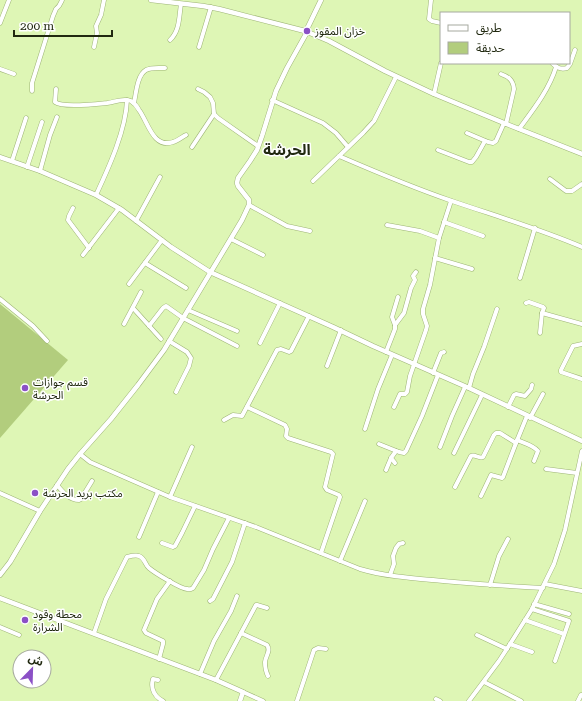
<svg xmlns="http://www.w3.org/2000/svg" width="582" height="701" viewBox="0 0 582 701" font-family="'Roboto Serif','Noto Sans Arabic',serif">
<rect width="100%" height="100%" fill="#def6b5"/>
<!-- green -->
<polygon fill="#b2cd7d" points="0,304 68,360 0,438"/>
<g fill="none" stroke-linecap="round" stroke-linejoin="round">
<defs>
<g id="minor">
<polyline points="431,0 429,19 432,21 441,23"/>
<polyline points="0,23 9,0"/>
<path d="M170 40C180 31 179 16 181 4"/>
<polyline points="94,47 97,33 96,26 101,15 104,0"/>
<polyline points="199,47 211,7"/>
<path d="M552 63C556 67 560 70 567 68L570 64 575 50"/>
<polyline points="0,69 14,74"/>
<path d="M501 74C509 77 513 80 514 89L506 124"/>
<path d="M56 89 55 102C62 108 97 104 107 103 115 102 123 98 131 101 134 103 137 106 139 110 148 122 153 149 173 142 177 141 182 137 186 135"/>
<path d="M32 91V83L53 16 56 9C60 6 60 5 62 0"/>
<polyline points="434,94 441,63"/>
<polyline points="272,100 323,123 336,133 348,147"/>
<path d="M134 103C136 94 137 75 146 70 151 67 159 68 165 68"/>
<polyline points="214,114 218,118 258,146"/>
<path d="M519 129C533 110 549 90 556 67"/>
<polyline points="467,133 488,142 493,143 496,141 504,123"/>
<polyline points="192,147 214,114 213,103 210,97 204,92 198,89"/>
<polyline points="438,150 469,162 472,162 476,157 485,141"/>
<path d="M339 156C376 172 414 188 452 201 496 216 540 229 582 247"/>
<polyline points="12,161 26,118"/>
<polyline points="27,167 42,122"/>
<polyline points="40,171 50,135 57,117"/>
<polyline points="550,179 566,191 572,191 582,184"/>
<polyline points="313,181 363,133 374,121 396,77"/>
<path d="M96 195C109 167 126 130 127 100"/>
<polyline points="249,205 287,226 310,231"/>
<polyline points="73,208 69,216 68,220 89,248"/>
<polyline points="136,221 160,177"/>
<polyline points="444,222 483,236"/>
<polyline points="387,225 420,231 439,238"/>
<polyline points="231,239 263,255"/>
<polyline points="83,255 119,208"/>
<polyline points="435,258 472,269"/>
<polyline points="145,263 186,288"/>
<polyline points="520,278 535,228"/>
<polyline points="129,284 162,240"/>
<polyline points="0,299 33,326 47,341"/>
<polyline points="526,303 529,302 543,307 544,308 542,313 582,324"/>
<polyline points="133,308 161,339"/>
<polyline points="188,310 237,331"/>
<polyline points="124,324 141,292"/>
<polyline points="395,325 404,313 411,288 415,280 413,276 416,272"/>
<polyline points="149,326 163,308 166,306 183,318 237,346"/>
<polyline points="540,333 542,313"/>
<polyline points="169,341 187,352 191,358 189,366 176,392"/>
<polyline points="260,343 280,303"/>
<polyline points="582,344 573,346 561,370 561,372 582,379"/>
<polyline points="386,352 395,329 395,325 392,317 398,297"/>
<polyline points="327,366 341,330"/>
<polyline points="433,373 441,353 444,352"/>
<polyline points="469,388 473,374 484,347 497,309"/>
<polyline points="247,407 285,425 287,429 286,436 288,438 331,452 333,454 325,487 327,490 339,495 340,497 321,553"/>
<polyline points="394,407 400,394 405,394 407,392 410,376 426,330 427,326 423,314 423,309 430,285 439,238 451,201"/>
<polyline points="508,407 514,395 516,394 525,396 531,389 532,385"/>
<polyline points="530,418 543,394"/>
<polyline points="224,420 233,415 242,416 277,350 281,349 289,352 291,351 309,316"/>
<polyline points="365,429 378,389 392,355"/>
<path d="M517 440C524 443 533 445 538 451L534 461"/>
<polyline points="379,444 399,452 404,453 406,451 422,416 438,375"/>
<polyline points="440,447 452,416 465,387"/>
<polyline points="454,453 482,395"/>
<path d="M80 454 90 462 99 466 170 497 256 527 360 569C384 576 409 578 433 580 470 584 506 586 543 588"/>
<polyline points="395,463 391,458 396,451"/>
<polyline points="546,469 577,473"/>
<polyline points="386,470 391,458"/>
<path d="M57 485C63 492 69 500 79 500L81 499 92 481"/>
<path d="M455 487 471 456C475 454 479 459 483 457L494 435 496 433H500L516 443 527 416"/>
<polyline points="0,493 40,511"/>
<polyline points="481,496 491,475 502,478 503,477 516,443"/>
<polyline points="170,497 192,447"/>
<polyline points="139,537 158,492"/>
<polyline points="162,543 173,547 175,546 182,533 195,506"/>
<polyline points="340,561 365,501"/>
<polyline points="390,575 394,564 393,556 396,548 399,544 403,543"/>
<polyline points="545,584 582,591"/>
<polyline points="490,585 499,556 508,539"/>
<polyline points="210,601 213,599 232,562 245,523"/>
<polyline points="534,604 569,614"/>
<polyline points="532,609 569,621 555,661"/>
<polyline points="525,620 564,634"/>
<polyline points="0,627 19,635"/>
<path d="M94 633 106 599 127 557C131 556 136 555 139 556 145 558 145 565 149 568 155 573 181 589 187 589 191 590 191 589 193 588L204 570 213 549 229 518"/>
<path d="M241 633 267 645C271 651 266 655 265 662 265 666 266 672 268 676"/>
<polyline points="477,635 507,649"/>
<polyline points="510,644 532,652"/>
<polyline points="159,659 163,644 163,641 146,633 144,630 157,599 170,581"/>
<polyline points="200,674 214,641 231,611 237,596"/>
<path d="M158 680 153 679C150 689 155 697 163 701"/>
<polyline points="216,680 256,605 257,605 267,608"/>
<polyline points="484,682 521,701"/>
<polyline points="243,692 263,701"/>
<polyline points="436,699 440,701"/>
<polyline points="297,701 314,650 318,648 326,649"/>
<polyline points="469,701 499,661 510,644 532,609 554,564 565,530 582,451"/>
<polyline points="578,701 581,695 582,695"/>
</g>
<g id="tertiary">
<polyline points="151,0 203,6 219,9 305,31"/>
<polyline points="307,29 321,0"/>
<polyline points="310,33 329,41 385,71 434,94 504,123 582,154"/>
<polyline points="0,157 40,171 96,195 122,210 171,247 210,272 333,327 373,346 469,388 582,441"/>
<polyline points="0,575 10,562 40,511 68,469 80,454 111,419 138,385 164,350 242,220 249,205 249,200 238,186 237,183 238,178 250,161 257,150 262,136 276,91 287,68 306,34"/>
<polyline points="0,598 216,680 243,692 240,701"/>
</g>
</defs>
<!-- minor casing -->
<use href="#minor" stroke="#9eb476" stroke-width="5"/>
<!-- tertiary casing -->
<use href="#tertiary" stroke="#9eb476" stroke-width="5.5"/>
<!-- minor -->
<use href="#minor" stroke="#fff" stroke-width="4"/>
<!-- tertiary -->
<use href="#tertiary" stroke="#fff" stroke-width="4.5"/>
</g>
<!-- markers -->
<g fill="#8b50c6" stroke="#fff" stroke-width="1.5">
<circle cx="307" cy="31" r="4"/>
<circle cx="25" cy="388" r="4"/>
<circle cx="35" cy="493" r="4"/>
<circle cx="25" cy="620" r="4"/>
</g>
<g text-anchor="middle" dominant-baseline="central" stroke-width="3" stroke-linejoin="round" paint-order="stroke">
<!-- poi labels -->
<g font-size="11" fill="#212910" stroke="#fff" text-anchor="start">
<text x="315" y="31">خزان المقوز</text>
<text x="33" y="382">قسم جوازات<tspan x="33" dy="13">الحرشة</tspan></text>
<text x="43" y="493">مكتب بريد الحرشة</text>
<text x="33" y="614">محطة وقود<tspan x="33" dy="13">الشرارة</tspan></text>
</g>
<!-- district labels -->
<g font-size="15" font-weight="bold" fill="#212910" stroke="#fff">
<text x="287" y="150">الحرشة</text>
</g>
</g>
<!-- legend -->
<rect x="440" y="12" width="130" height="52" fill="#ffffff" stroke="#a6a99f"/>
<rect x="448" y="25" width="20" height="6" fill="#ffffff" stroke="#a6a99f"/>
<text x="476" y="32" font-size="12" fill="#212910">طريق</text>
<rect x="448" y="42" width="20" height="12" fill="#b2cd7d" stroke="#a6a99f"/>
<text x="476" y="52" font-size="12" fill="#212910">حديقة</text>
<!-- north arrow -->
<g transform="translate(32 669) rotate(23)"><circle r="19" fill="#ffffff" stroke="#a6a99f"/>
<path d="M0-3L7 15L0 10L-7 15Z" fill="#8b50c6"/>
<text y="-6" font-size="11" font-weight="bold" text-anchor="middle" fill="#212910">ش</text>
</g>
<!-- scale -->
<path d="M14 30v6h98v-6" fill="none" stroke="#212910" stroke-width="2"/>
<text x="20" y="30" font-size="12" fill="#212910" stroke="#ffffff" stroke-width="3" paint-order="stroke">200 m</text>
</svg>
